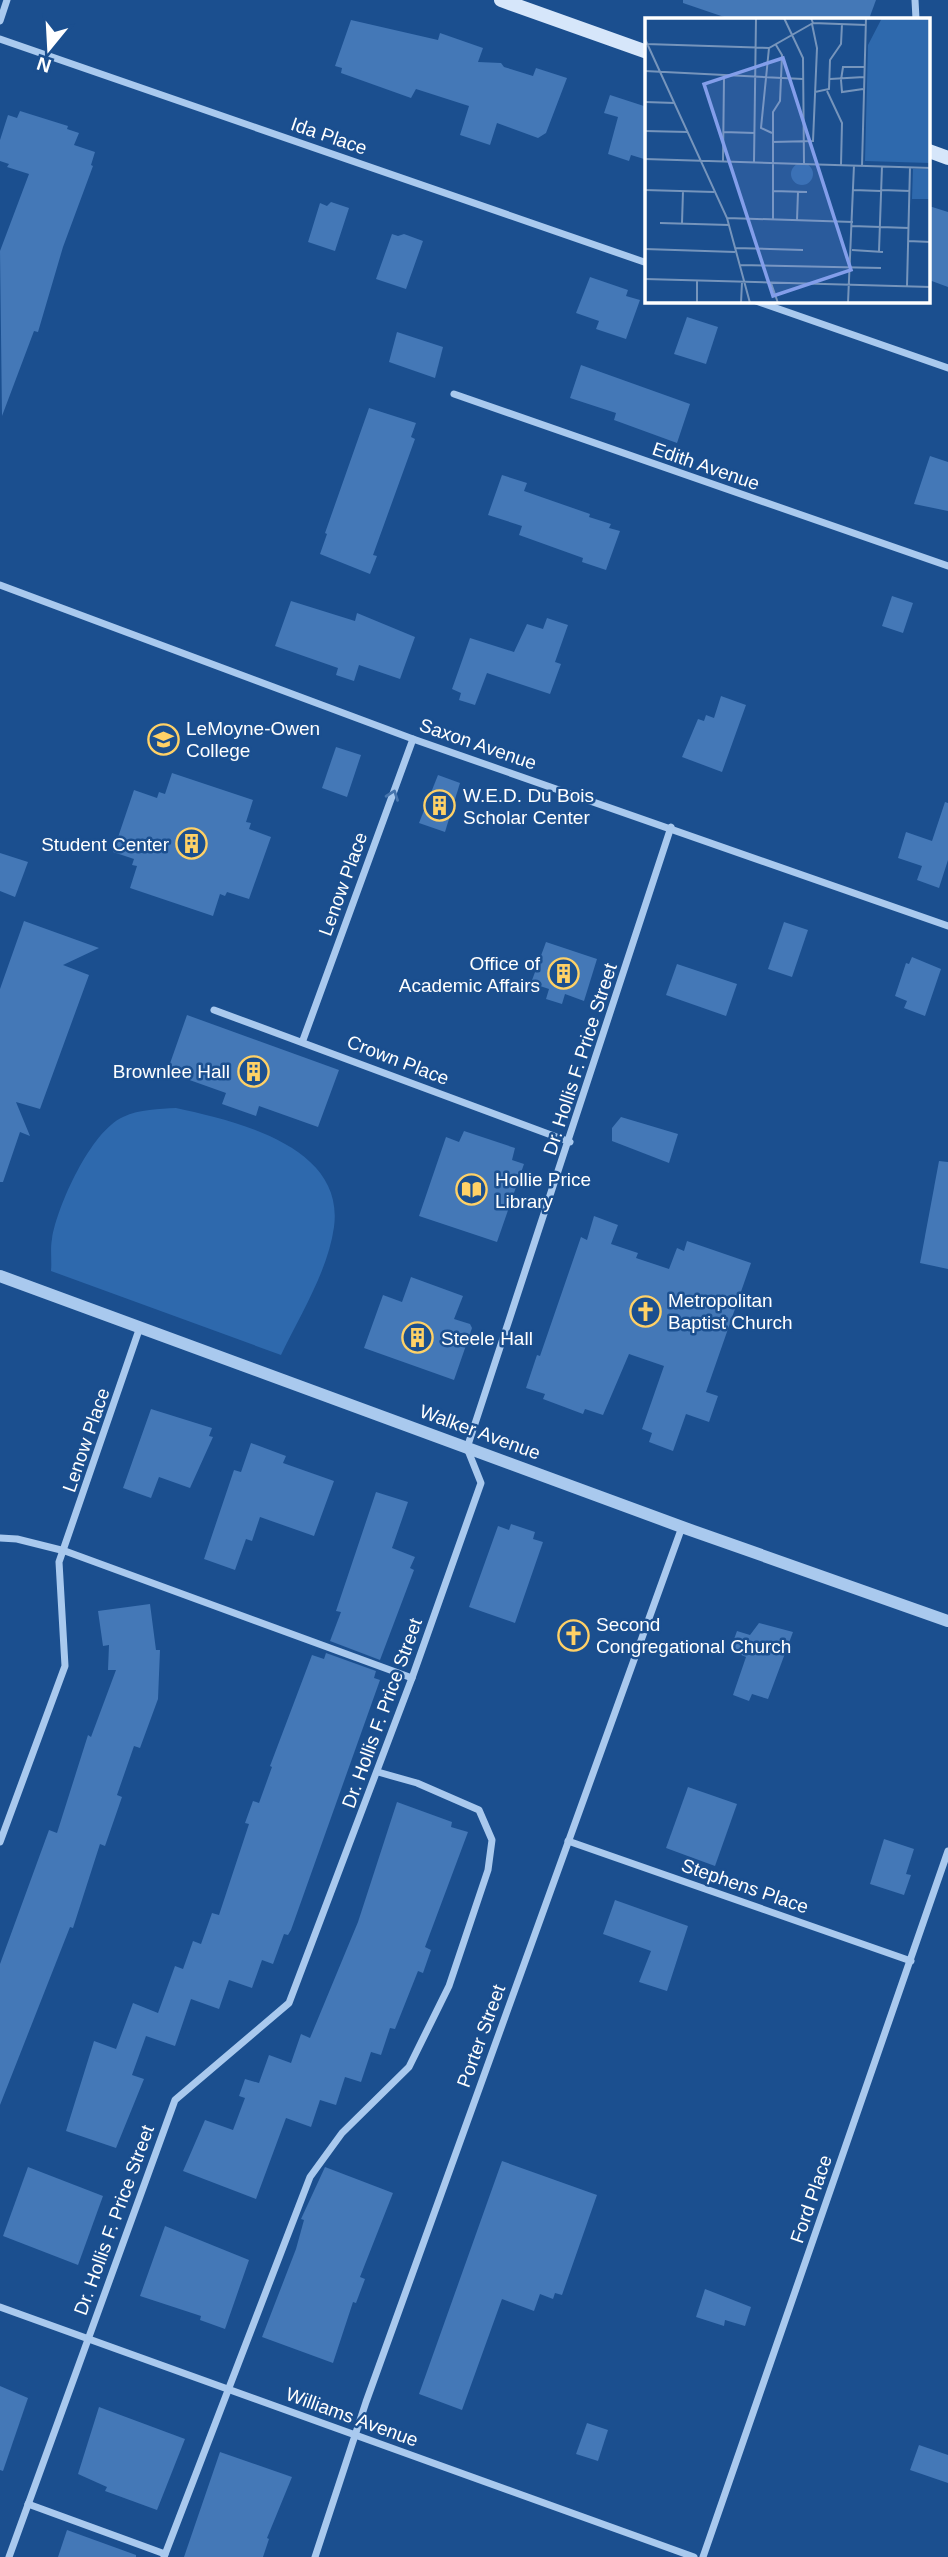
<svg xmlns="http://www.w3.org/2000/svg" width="948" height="2557" viewBox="0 0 948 2557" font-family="Arial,sans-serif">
<rect width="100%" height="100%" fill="#1b4f8f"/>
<!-- green -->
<path fill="#2e69ad" d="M176 1108C236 1121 345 1146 334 1227 328 1271 300 1315 281 1355L51 1271C52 1261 50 1249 52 1239 57 1206 91 1131 123 1117 140 1109 159 1109 176 1108Z"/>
<!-- building -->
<g fill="#4478b7">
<polygon points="683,0 876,0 869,19 730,19 683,3"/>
<polygon points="351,20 438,40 440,33 483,48 478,62 501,63 504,67 533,76 536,68 567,78 546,133 538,138 497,123 490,145 460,135 469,106 416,89 411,98 341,73 342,68 335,66"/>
<polygon points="610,95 647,107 647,149 644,159 631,155 629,161 608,154 618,117 604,113"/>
<polygon points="20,111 68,126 67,129 79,133 74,145 95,152 91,165 93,166 63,247 38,332 34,331 2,416 0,251 29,174 7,167 9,164 0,161 0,140 8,115 17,118"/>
<polygon points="331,202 349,208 335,251 308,242 320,203 327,206"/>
<polygon points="929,206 948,212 948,287 929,280"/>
<polygon points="392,234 398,236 404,234 423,241 406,289 376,279"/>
<polygon points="590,277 628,290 626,296 640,300 626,339 596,329 599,321 576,313"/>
<polygon points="687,317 718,327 706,364 674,354"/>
<polygon points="397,332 443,347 435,378 389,362"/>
<polygon points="581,365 690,404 677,443 614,420 616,413 570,398"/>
<polygon points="369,408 416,423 411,437 415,439 373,555 377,556 370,574 320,554 327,534 325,533"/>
<polygon points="930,456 948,462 948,511 914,504"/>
<polygon points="502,475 527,483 524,491 590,514 589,517 611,524 609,528 620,531 606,570 582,562 583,558 519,535 522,526 488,515"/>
<polygon points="892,596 913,603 903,633 882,626"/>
<polygon points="291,601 355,621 357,613 415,637 400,679 359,665 354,681 336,675 338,668 275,646"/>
<polygon points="547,618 568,625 555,662 561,664 550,694 487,673 475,705 459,700 461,693 452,689 470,638 514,652 527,624 543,629"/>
<polygon points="721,696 746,705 722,772 682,757 698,719 704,721 706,715 714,718"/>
<polygon points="336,747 361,755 347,797 322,788"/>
<polygon points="172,773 253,800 246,822 251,823 249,829 271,837 249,899 227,892 225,896 220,894 213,916 130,888 137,866 132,865 134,859 113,852 134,790 157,798 159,792 165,794"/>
<polygon points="438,775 460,783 445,832 419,823"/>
<polygon points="945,802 948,803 948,860 939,888 917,880 922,866 898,858 906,832 932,841"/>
<polygon points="0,853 28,862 15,897 0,891"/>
<polygon points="24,921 99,948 63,965 89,975 40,1109 16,1102 30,1136 20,1132 3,1182 0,1182 0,989"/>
<polygon points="784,922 808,930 792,977 768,969"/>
<polygon points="546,942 597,959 584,1001 565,994 562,1004 546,999 549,989 531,983"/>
<polygon points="912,957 941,969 925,1016 904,1008 907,1001 895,996 906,963 909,964"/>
<polygon points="677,964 737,984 726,1016 666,995"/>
<polygon points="187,1015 339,1070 318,1127 259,1106 256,1116 222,1104 226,1093 167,1072"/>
<polygon points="621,1117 678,1134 669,1163 612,1141 612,1128"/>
<polygon points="464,1131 515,1148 512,1160 524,1164 497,1242 419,1216 446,1137 459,1142"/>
<polygon points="939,1161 948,1162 948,1269 920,1263"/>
<polygon points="594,1216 618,1225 611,1244 638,1253 636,1258 669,1269 677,1248 684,1251 687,1241 751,1263 706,1392 718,1396 709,1422 686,1414 673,1451 649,1442 652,1433 642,1429 664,1366 629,1354 603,1415 585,1409 583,1414 543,1399 545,1394 526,1388 537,1355 540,1356 581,1237 587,1240"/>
<polygon points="411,1277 463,1296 454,1319 470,1324 472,1328 454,1380 364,1348 383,1295 402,1302"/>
<polygon points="151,1409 212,1428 209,1436 213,1437 190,1488 159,1477 151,1498 123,1488"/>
<polygon points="251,1443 286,1456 283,1463 334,1481 314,1536 260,1517 252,1541 246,1539 235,1570 204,1559 234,1470 241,1472"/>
<polygon points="376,1492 408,1502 392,1548 415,1557 410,1568 414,1570 380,1660 330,1641 341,1612 336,1611"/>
<polygon points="511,1524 535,1532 533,1539 543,1542 515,1623 469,1607 498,1526 509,1530"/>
<polygon points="150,1604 156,1650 160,1650 158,1699 140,1748 134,1746 117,1795 122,1797 105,1846 100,1844 73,1928 70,1927 0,2105 0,1964 49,1830 57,1833 88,1735 91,1737 116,1670 108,1670 109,1645 103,1646 98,1611"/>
<polygon points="759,1623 793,1632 768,1699 752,1694 749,1701 733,1695 746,1657 730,1650 737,1631 750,1635"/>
<polygon points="326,1653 376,1671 374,1678 380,1680 291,1930 288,1935 284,1934 273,1964 262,1960 252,1988 229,1980 219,2009 191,1999 175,2046 146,2036 132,2075 144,2079 116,2148 66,2131 94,2041 116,2049 133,2003 158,2013 175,1966 183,1969 193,1941 201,1944 212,1913 219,1915 249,1824 245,1823 253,1801 259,1803 272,1767 270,1766 312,1655 324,1659"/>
<polygon points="688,1787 737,1804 715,1866 666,1848"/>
<polygon points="397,1802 452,1822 451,1827 468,1832 425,1947 431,1950 423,1973 418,1971 395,2029 390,2028 381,2055 371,2052 361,2082 345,2077 336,2105 320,2100 311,2127 286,2118 256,2199 183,2171 205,2120 233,2130 245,2098 239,2096 245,2079 259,2083 269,2055 291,2063 301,2034 310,2038 358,1922"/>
<polygon points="884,1839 914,1849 906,1874 911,1875 904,1895 870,1884"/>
<polygon points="615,1900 688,1926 667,1991 639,1982 651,1951 603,1934"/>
<polygon points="502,2161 597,2195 562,2295 555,2293 553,2299 540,2294 534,2311 502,2299 462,2410 419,2394"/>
<polygon points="28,2167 103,2196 78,2265 3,2236"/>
<polygon points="325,2167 393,2193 360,2277 365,2279 356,2303 353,2302 333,2363 262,2337 296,2249 304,2220 301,2219"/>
<polygon points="165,2226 249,2260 225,2329 200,2320 201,2316 140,2296"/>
<polygon points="705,2289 751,2307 745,2326 725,2320 724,2326 696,2317"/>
<polygon points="0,2386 28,2398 3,2471 0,2470"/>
<polygon points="99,2407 185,2439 157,2510 105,2491 107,2487 78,2474"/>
<polygon points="587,2423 608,2430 598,2461 576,2454"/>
<polygon points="919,2445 948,2455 948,2483 910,2470"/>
<polygon points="220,2452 292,2477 267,2538 269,2539 263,2557 184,2557"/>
<polygon points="67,2530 136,2555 136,2557 58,2557"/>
</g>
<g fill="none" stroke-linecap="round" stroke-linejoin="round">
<!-- minor -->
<g stroke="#a9c9ee" stroke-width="7">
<polyline points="915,0 916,19"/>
<polyline points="0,21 7,0"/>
<polyline points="0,39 647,263"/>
<polyline points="756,301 948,368"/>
<polyline points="454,394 948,566"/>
<polyline points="0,585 413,739 948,926"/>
<polyline points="214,1010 570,1142"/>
<polyline points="303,1040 413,739"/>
<polyline points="0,1538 17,1539 65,1551 412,1678"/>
<polyline points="568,1841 911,1961"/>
<polyline points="0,1842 65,1666 59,1562 140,1327"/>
<polyline points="0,2307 694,2557"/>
<polyline points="28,2504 165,2554"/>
<polyline points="9,2557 175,2100 289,2003 412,1678 481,1483 467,1448 671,827"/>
<polyline points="164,2557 310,2177 342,2133 409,2067 449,1986 488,1870 492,1840 479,1810 417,1783 378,1772"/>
<polyline points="315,2557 366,2402 682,1527"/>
<polyline points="703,2557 948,1851"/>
</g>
<!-- tertiary -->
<polyline stroke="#a9c9ee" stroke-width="12" points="0,1276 682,1527 948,1621"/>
<!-- secondary -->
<g stroke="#d6e6fa" stroke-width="14">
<polyline points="501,0 647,52"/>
<polyline points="929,151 948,158"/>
</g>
</g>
<!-- one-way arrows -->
<defs><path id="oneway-chevron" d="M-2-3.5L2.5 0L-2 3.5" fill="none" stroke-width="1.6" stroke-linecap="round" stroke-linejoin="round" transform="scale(1.75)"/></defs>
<use stroke="#4674ac" href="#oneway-chevron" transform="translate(393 795) rotate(-70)"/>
<!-- icons -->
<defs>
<symbol id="university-ring" viewBox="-11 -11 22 22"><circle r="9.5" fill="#1b4f8f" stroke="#ffd166" stroke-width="1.5"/><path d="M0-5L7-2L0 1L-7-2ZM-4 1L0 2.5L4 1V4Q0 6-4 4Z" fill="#ffd166"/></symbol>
<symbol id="building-ring" viewBox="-11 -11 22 22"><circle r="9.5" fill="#1b4f8f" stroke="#ffd166" stroke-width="1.5"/><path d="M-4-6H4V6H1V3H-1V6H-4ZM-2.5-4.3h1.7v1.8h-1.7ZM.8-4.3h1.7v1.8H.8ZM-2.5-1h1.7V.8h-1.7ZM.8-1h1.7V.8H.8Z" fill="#ffd166"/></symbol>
<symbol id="library-ring" viewBox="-11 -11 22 22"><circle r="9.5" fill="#1b4f8f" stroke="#ffd166" stroke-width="1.5"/><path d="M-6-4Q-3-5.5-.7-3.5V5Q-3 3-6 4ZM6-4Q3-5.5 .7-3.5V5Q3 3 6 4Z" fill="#ffd166"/></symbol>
<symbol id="church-ring" viewBox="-11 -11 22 22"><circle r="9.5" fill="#1b4f8f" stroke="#ffd166" stroke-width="1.5"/><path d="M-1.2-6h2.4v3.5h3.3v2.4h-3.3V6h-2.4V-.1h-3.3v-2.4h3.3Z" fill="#ffd166"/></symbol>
</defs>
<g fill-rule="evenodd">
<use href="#university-ring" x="146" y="722" width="35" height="35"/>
<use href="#building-ring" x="422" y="788" width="35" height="35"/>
<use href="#building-ring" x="174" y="826" width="35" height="35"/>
<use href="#building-ring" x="546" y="956" width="35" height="35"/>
<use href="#building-ring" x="236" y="1054" width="35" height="35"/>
<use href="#library-ring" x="454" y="1172" width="35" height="35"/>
<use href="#church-ring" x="628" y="1294" width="35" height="35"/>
<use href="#building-ring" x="400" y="1320" width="35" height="35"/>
<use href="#church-ring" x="556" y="1618" width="35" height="35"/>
</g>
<g text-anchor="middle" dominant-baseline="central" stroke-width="5" stroke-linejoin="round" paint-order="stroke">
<!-- street labels -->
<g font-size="19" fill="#fff" stroke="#1b4f8f">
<text transform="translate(329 136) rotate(19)">Ida Place</text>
<text transform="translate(706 466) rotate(19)">Edith Avenue</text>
<text transform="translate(478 744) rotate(19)">Saxon Avenue</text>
<text transform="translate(343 884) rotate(-70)">Lenow Place</text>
<text transform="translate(580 1059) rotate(-72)">Dr. Hollis F. Price Street</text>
<text transform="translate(398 1060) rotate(21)">Crown Place</text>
<text transform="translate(480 1432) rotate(20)">Walker Avenue</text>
<text transform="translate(86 1440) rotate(-71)">Lenow Place</text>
<text transform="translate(382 1713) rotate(-70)">Dr. Hollis F. Price Street</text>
<text transform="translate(745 1886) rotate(19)">Stephens Place</text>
<text transform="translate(481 2036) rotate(-70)">Porter Street</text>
<text transform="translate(811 2199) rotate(-71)">Ford Place</text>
<text transform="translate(114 2220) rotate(-70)">Dr. Hollis F. Price Street</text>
<text transform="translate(352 2417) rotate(20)">Williams Avenue</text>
</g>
<!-- poi labels -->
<g font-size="19" fill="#fff" stroke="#1b4f8f" text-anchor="start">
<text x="186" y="728">LeMoyne-Owen<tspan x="186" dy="22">College</tspan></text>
<text x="463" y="795">W.E.D. Du Bois<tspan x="463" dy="22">Scholar Center</tspan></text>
<text x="169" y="844" text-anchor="end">Student Center</text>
<text x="540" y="963" text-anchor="end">Office of<tspan x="540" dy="22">Academic Affairs</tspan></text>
<text x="230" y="1071" text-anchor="end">Brownlee Hall</text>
<text x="495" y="1179">Hollie Price<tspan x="495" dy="22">Library</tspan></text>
<text x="668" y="1300">Metropolitan<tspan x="668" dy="22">Baptist Church</tspan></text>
<text x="441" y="1338">Steele Hall</text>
<text x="596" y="1624">Second<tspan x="596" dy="22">Congregational Church</tspan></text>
</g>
</g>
<!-- overview -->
<g transform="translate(645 18)">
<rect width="285" height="285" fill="#1b4f8f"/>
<path d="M237 0H285V145L220 143 223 27ZM146 156a11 11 0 1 1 22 0a11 11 0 1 1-22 0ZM268 151H285V181H267Z" fill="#2e69ad"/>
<path fill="none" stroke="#7695bc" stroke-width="2" d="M139 0 158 40 159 146M166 0 168 5 221 7M0 21 82 200 105 285M1 26 124 30 168 5M124 30 116 110 127 115M0 53 158 61M185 61 219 59M196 62 198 49H219M196 62 197 74 218 71M182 73 197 105 196 147M170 74 184 71 185 42 196 26 197 6M0 84 30 85M0 113 43 114M78 114 110 115M127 124 168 123 172 30 167 6M0 141 286 150M78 143 79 59M109 144 111 0M217 148 221 0M0 172 69 174M208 172 236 173M236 172 265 173M128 173 162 174M82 200 208 204M128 202V94L135 83 137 37 131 27M152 202 153 174M15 205 84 207M37 205 38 173M207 208 264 210M263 223 286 224M90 230 158 232M0 231 90 234M207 232 238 234M234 233 237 148M94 247 236 250M0 261 286 269M126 265 133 285M262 268 265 149M52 285V262M96 285 97 264M203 285 209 147"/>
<path fill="#839eea" fill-opacity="0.15" stroke="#839eea" stroke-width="3.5" d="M138 40 206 252 128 278 59 66Z"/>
<rect width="285" height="285" fill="none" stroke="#fff" stroke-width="3.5"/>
</g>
<!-- north arrow -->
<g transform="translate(49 49) rotate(198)" stroke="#1b4f8f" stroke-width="5" paint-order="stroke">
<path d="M0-5L12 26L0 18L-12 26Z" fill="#ffffff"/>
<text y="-10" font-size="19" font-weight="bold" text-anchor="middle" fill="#ffffff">N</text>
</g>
</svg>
